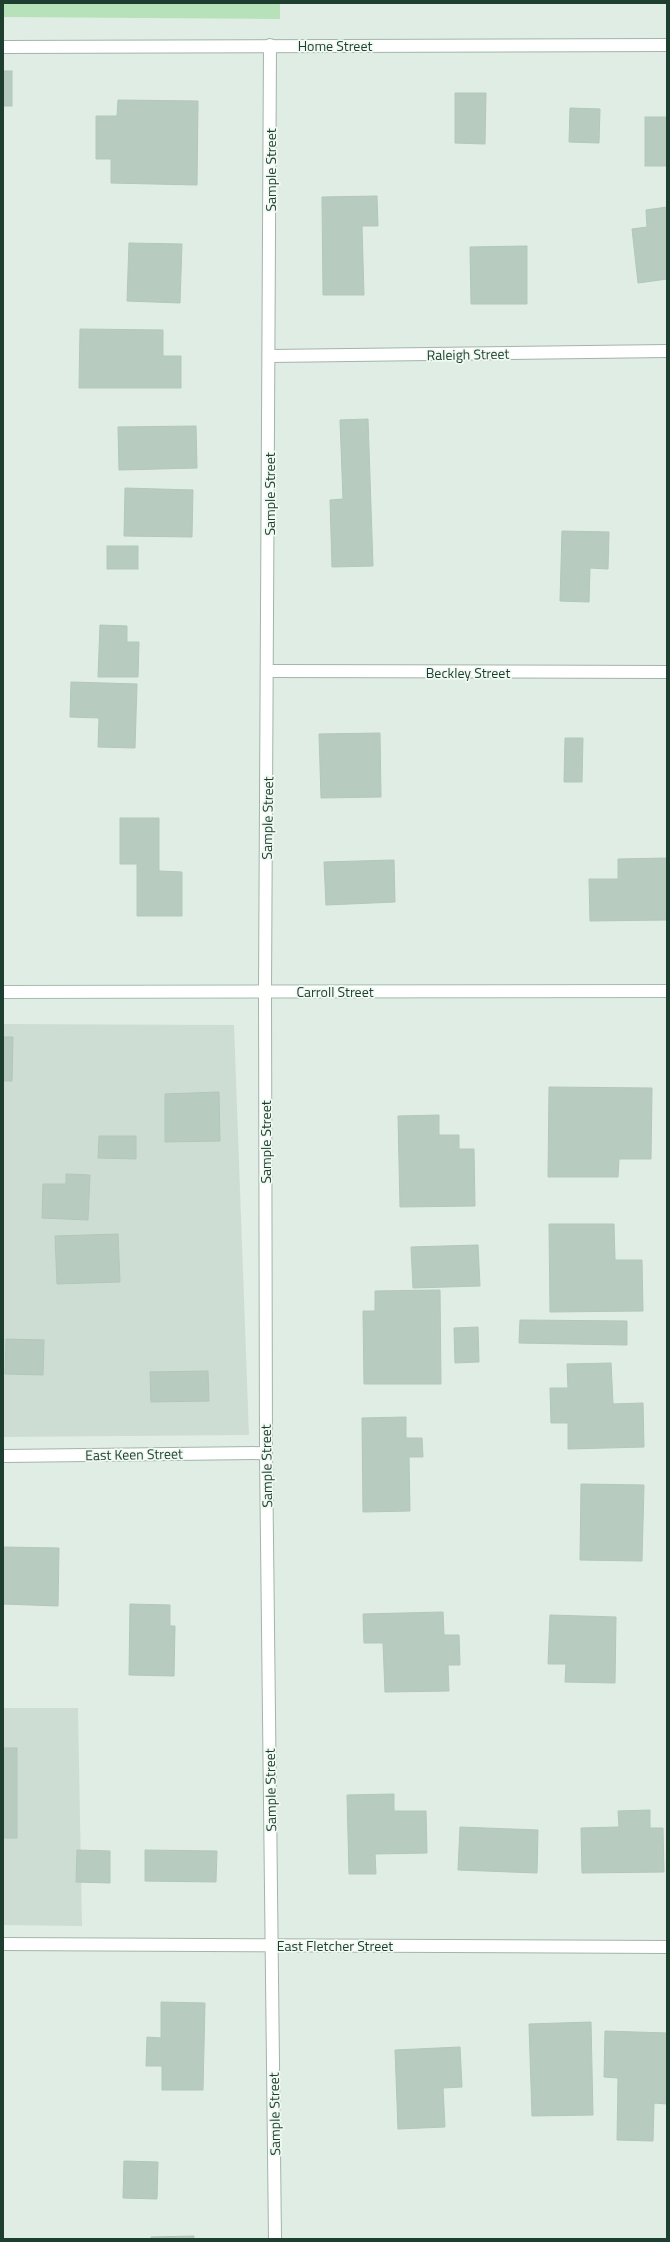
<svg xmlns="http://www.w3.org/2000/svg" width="670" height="2242" viewBox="0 0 670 2242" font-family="'Titillium Web',sans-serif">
<rect width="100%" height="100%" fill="#e0ede4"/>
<!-- built -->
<g fill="#ceddd3">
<polygon points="3,1024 234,1025 249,1435 3,1437"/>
<polygon points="3,1708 78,1708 82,1926 3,1925"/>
</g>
<!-- green -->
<polygon fill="#b6e1b9" points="3,3 280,3 280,19 3,17"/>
<!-- building -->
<g fill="#b8cbbf" stroke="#b2c7ba">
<rect x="3" y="71" width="9" height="35"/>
<polygon points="455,93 486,93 485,144 455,143"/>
<polygon points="118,100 198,101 197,185 111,183 111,159 96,159 96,116 117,116"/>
<polygon points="570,108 600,109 599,143 569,142"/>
<rect x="645" y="117" width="22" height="49"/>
<polygon points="377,196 378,226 362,226 364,295 323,295 322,197"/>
<polygon points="667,207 667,279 638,283 632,229 647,227 646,210"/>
<polygon points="129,243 182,244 180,303 127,301"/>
<polygon points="527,246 527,304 471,304 470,247"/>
<polygon points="80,329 163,330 163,356 181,356 181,388 79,388"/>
<polygon points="368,419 373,566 332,567 330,500 343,499 340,420"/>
<polygon points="196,426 197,468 119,470 118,427"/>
<polygon points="125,488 193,490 192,537 124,536"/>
<polygon points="562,531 609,532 608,569 590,568 589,602 560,601"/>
<rect x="107" y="546" width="31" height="23"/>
<polygon points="100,625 127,626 127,642 139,642 138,677 98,677"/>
<polygon points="71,682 137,684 135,748 98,747 99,718 70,717"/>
<polygon points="380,733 381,797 321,798 319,734"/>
<polygon points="565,738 583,738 582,782 564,782"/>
<polygon points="120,818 159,818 159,871 182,872 182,916 137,916 137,864 120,864"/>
<polygon points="667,858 667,920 590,921 589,879 618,879 618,859"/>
<polygon points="394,860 395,902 326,905 324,862"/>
<polygon points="3,1037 13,1037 12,1081 3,1081"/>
<polygon points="549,1087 652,1088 651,1159 619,1159 618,1177 548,1177"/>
<polygon points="219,1092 220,1141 165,1142 165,1094"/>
<polygon points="439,1115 439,1135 459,1135 459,1149 474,1149 475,1206 400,1207 398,1116"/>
<polygon points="99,1136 136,1136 136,1159 98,1158"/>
<polygon points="66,1174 90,1175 88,1220 42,1218 43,1184 66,1184"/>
<polygon points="549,1224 614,1224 615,1260 642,1260 643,1311 550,1312"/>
<polygon points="118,1234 120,1282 57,1284 55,1236"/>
<polygon points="478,1245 480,1286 413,1288 411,1247"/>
<polygon points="440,1290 441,1384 364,1384 363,1311 375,1311 375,1291"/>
<polygon points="520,1320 627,1321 627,1345 519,1343"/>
<polygon points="478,1327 479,1362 455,1363 454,1328"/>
<polygon points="6,1339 44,1340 43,1375 5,1374"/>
<polygon points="611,1363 613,1404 643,1403 644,1447 568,1449 568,1423 551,1423 550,1388 568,1388 567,1364"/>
<polygon points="208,1371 209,1401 151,1402 150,1372"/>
<polygon points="406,1417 406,1438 422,1438 423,1457 409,1457 410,1511 363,1512 362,1418"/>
<polygon points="581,1484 644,1485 642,1561 580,1560"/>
<polygon points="3,1547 59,1548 58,1606 3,1604"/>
<polygon points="130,1604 170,1605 170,1626 175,1626 174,1676 129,1675"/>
<polygon points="443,1612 444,1635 459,1635 460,1665 448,1665 449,1691 385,1692 383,1643 364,1643 363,1614"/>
<polygon points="550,1615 616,1617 615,1683 565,1682 566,1664 548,1664"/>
<rect x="3" y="1748" width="14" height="90"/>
<polygon points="394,1794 394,1811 426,1811 427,1853 375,1854 376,1874 349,1874 347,1795"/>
<polygon points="650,1810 650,1828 663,1828 664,1872 582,1873 581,1828 619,1827 618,1811"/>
<polygon points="460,1827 538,1830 537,1873 458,1870"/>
<polygon points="77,1850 110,1851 110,1883 76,1882"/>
<polygon points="145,1850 217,1851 216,1882 145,1881"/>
<polygon points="161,2002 205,2003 203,2090 162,2090 162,2066 146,2066 147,2037 161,2038"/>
<polygon points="591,2022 593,2115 532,2116 529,2024"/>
<polygon points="605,2031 667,2033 667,2104 654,2103 653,2141 617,2140 618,2078 604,2077"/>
<polygon points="460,2047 462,2087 443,2088 445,2127 398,2129 395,2050"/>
<polygon points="124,2161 158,2162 157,2199 123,2198"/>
<polygon points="194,2236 194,2239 151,2239 151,2237"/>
</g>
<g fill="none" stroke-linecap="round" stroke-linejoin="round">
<defs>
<g id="street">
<polyline points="270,45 265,991 266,1453 275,2239"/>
<polyline points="3,47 667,45"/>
<polyline points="270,356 667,351"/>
<polyline points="268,671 667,672"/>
<polyline points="3,1456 266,1453"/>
<polyline points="3,1944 667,1947"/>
</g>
<polyline id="secondary" points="3,992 667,991"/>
</defs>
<!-- street casing -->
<use href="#street" stroke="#a2b5aa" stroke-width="14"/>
<!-- secondary casing -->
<use href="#secondary" stroke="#a0bdad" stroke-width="14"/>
<!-- street -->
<use href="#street" stroke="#fff" stroke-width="12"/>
<!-- secondary -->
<use href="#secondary" stroke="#fff" stroke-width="12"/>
</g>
<g text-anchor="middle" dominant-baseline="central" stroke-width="3.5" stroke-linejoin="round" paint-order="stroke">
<!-- street labels -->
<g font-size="14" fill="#1e3f2f" stroke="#f1f9f3">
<text x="335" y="45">Home Street</text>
<text transform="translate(270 170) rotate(-90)">Sample Street</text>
<text transform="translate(468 354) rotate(-1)">Raleigh Street</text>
<text transform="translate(269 494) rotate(-90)">Sample Street</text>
<text x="468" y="672">Beckley Street</text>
<text transform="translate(267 818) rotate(-89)">Sample Street</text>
<text x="335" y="991">Carroll Street</text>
<text transform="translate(265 1142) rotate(-90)">Sample Street</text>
<text transform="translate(134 1454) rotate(-1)">East Keen Street</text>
<text transform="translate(266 1466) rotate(-91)">Sample Street</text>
<text transform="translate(270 1790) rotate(-91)">Sample Street</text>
<text x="335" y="1945">East Fletcher Street</text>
<text transform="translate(274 2114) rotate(-91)">Sample Street</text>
</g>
</g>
<!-- border -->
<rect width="670" height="2242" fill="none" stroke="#1e3f2f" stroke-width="8"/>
</svg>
